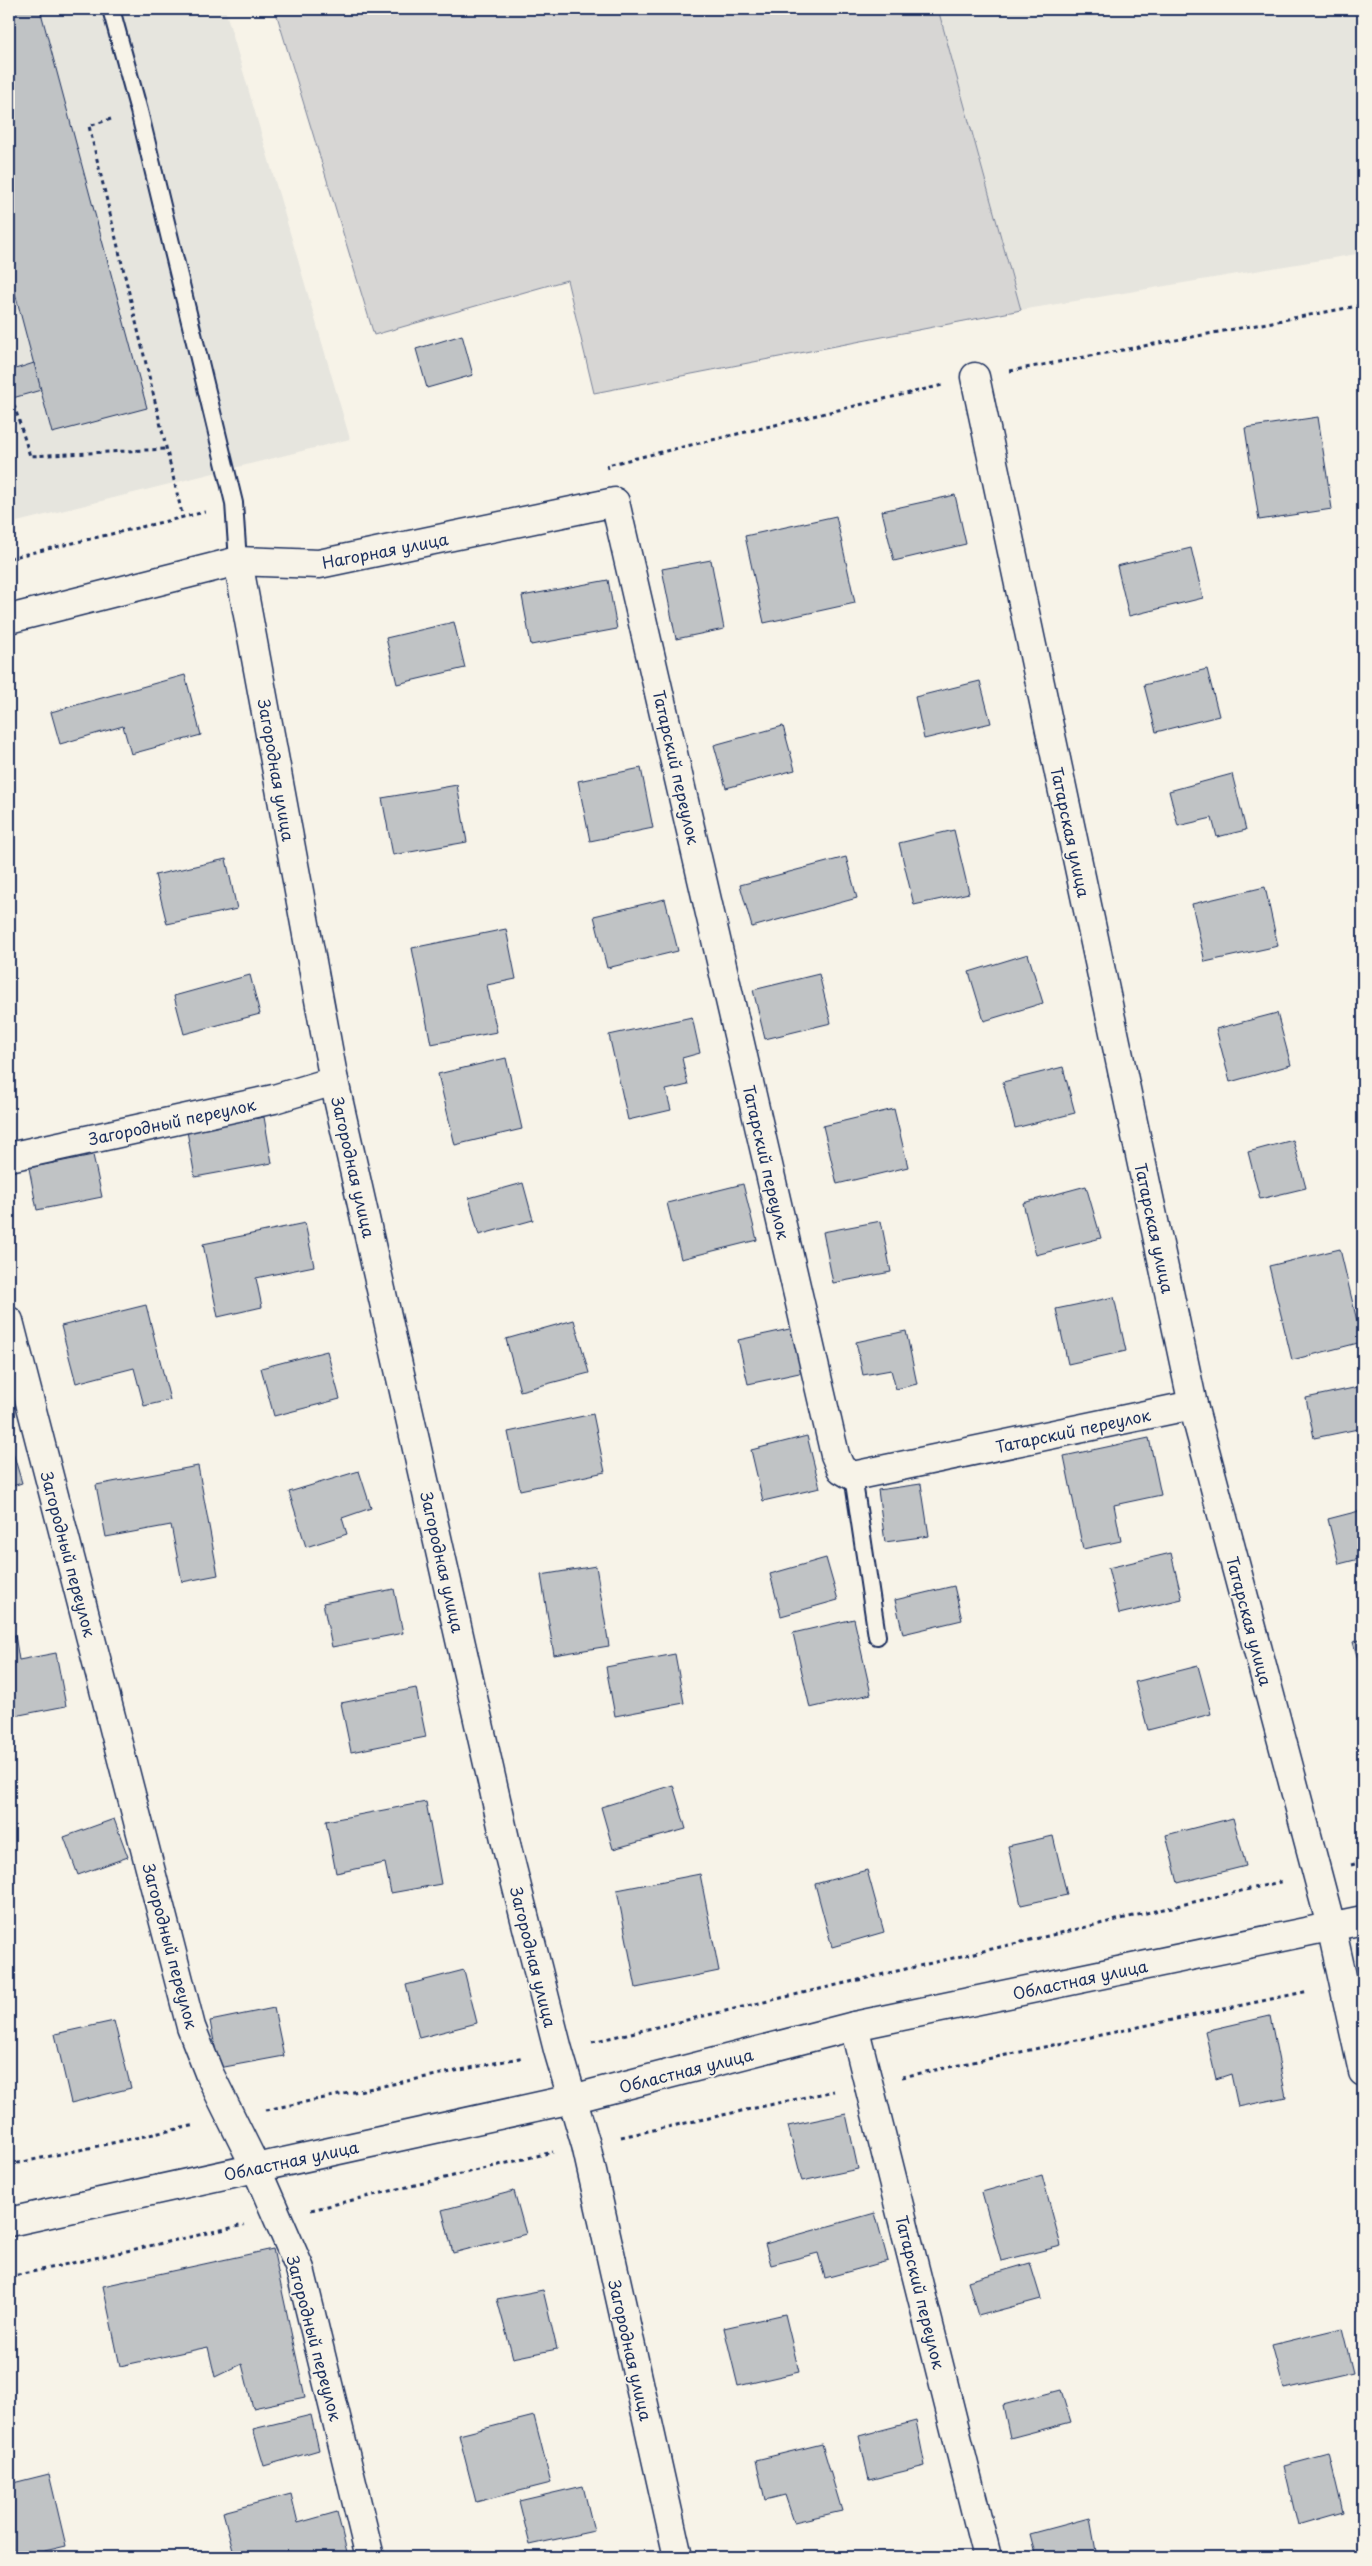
<svg xmlns="http://www.w3.org/2000/svg" width="1372" height="2566" viewBox="0 0 1372 2566" font-family="'Playpen Sans',sans-serif">
<rect width="100%" height="100%" fill="#f7f3e8"/>
<filter id="ink" filterUnits="userSpaceOnUse"><feTurbulence type="fractalNoise" baseFrequency=".02" numOctaves="2"/><feDisplacementMap in="SourceGraphic" scale="10" xChannelSelector="R" yChannelSelector="G"/><feConvolveMatrix kernelMatrix="1 2 1 2 8 2 1 2 1" color-interpolation-filters="sRGB"/></filter>
<g filter="url(#ink)">
<!-- built -->
<g fill="#e6e5de">
<polygon points="9,9 225,9 350,439 9,524"/>
<polygon points="938,9 1363,9 1363,253 1021,310"/>
</g>
<!-- green -->
<polygon fill="#d7d6d4" stroke="#798299" points="275,9 938,9 1021,310 594,393 567,280 374,335"/>
<!-- building -->
<g fill="#c0c3c5" stroke="#1b2f5e">
<polygon points="9,9 40,9 147,408 52,433 9,270"/>
<polygon points="462,335 473,375 427,388 416,349"/>
<polygon points="34,363 41,390 9,399 9,371"/>
<polygon points="1318,417 1332,509 1259,520 1245,428"/>
<polygon points="955,495 966,544 894,561 882,511"/>
<polygon points="836,516 855,603 764,623 745,536"/>
<polygon points="1191,548 1203,598 1129,616 1117,566"/>
<polygon points="711,560 724,629 676,639 662,569"/>
<polygon points="608,580 617,629 531,645 522,596"/>
<polygon points="454,622 465,668 397,684 386,638"/>
<polygon points="1207,669 1219,716 1156,732 1144,685"/>
<polygon points="185,675 201,735 131,754 123,726 60,744 51,712"/>
<polygon points="980,681 991,723 924,739 915,697"/>
<polygon points="783,726 795,770 726,788 714,745"/>
<polygon points="641,768 653,828 590,841 578,781"/>
<polygon points="1232,774 1246,830 1217,837 1212,818 1178,826 1169,791"/>
<polygon points="457,785 467,842 393,855 382,798"/>
<polygon points="954,830 969,893 914,905 899,843"/>
<polygon points="846,857 857,898 752,927 740,885"/>
<polygon points="226,859 237,909 167,924 155,875"/>
<polygon points="1265,887 1278,946 1205,962 1192,904"/>
<polygon points="665,899 678,951 607,968 594,916"/>
<polygon points="506,929 516,979 487,985 497,1032 431,1044 412,948"/>
<polygon points="1028,954 1043,1003 984,1021 969,972"/>
<polygon points="819,974 831,1023 765,1039 753,990"/>
<polygon points="250,975 260,1014 184,1034 174,996"/>
<polygon points="1277,1013 1291,1065 1230,1082 1216,1029"/>
<polygon points="692,1017 700,1053 682,1058 688,1085 666,1090 671,1110 628,1120 609,1035"/>
<polygon points="506,1058 522,1129 455,1145 438,1074"/>
<polygon points="1063,1067 1075,1113 1015,1128 1003,1082"/>
<polygon points="894,1109 908,1167 837,1184 823,1126"/>
<polygon points="264,1117 272,1163 195,1177 187,1131"/>
<polygon points="1293,1140 1306,1188 1260,1199 1248,1152"/>
<polygon points="93,1155 102,1197 37,1210 29,1168"/>
<polygon points="523,1183 533,1220 479,1235 469,1198"/>
<polygon points="743,1184 757,1240 681,1259 667,1203"/>
<polygon points="1086,1186 1101,1238 1036,1255 1023,1203"/>
<polygon points="881,1221 891,1272 833,1283 823,1232"/>
<polygon points="305,1223 314,1266 256,1278 262,1307 218,1317 203,1244"/>
<polygon points="1340,1249 1362,1342 1292,1360 1269,1266"/>
<polygon points="1114,1297 1126,1351 1068,1364 1056,1309"/>
<polygon points="146,1305 170,1400 144,1406 134,1368 76,1383 61,1326"/>
<polygon points="574,1320 589,1373 520,1391 506,1339"/>
<polygon points="794,1328 804,1372 748,1384 738,1340"/>
<polygon points="906,1331 917,1384 896,1389 891,1370 863,1375 856,1342"/>
<polygon points="327,1351 340,1399 274,1416 261,1368"/>
<polygon points="1363,1386 1363,1428 1314,1438 1306,1398"/>
<polygon points="593,1414 605,1472 520,1490 508,1432"/>
<polygon points="807,1436 820,1488 763,1501 751,1450"/>
<polygon points="1149,1438 1161,1495 1114,1505 1121,1541 1083,1549 1064,1456"/>
<polygon points="9,1439 22,1483 9,1487"/>
<polygon points="198,1466 218,1575 182,1582 171,1525 106,1537 96,1485"/>
<polygon points="359,1471 371,1508 342,1518 347,1534 306,1547 289,1492"/>
<polygon points="921,1484 929,1536 885,1542 878,1490"/>
<polygon points="1363,1510 1363,1558 1339,1564 1328,1519"/>
<polygon points="1171,1553 1182,1599 1119,1614 1108,1568"/>
<polygon points="826,1558 838,1600 781,1616 770,1574"/>
<polygon points="596,1566 609,1646 554,1655 541,1575"/>
<polygon points="954,1586 962,1620 903,1634 895,1600"/>
<polygon points="394,1589 403,1633 332,1647 323,1603"/>
<polygon points="854,1619 871,1694 810,1708 793,1633"/>
<polygon points="15,1635 19,1660 56,1653 66,1706 9,1717 9,1636"/>
<polygon points="1363,1639 1363,1677 1353,1642"/>
<polygon points="675,1654 684,1703 615,1716 606,1667"/>
<polygon points="1198,1666 1211,1714 1148,1730 1135,1682"/>
<polygon points="416,1688 426,1737 351,1752 341,1703"/>
<polygon points="673,1785 686,1829 613,1849 601,1807"/>
<polygon points="426,1802 441,1884 391,1893 385,1863 336,1873 326,1821"/>
<polygon points="1233,1818 1246,1866 1178,1883 1166,1835"/>
<polygon points="114,1819 128,1857 78,1875 64,1837"/>
<polygon points="1053,1836 1067,1895 1021,1905 1008,1846"/>
<polygon points="867,1870 884,1932 832,1947 815,1884"/>
<polygon points="700,1874 719,1971 636,1988 617,1890"/>
<polygon points="464,1970 477,2023 419,2038 406,1985"/>
<polygon points="274,2008 284,2056 219,2068 210,2021"/>
<polygon points="1270,2016 1286,2097 1238,2107 1231,2074 1216,2079 1205,2031"/>
<polygon points="114,2021 131,2088 71,2103 55,2034"/>
<polygon points="846,2114 858,2169 802,2181 788,2126"/>
<polygon points="1042,2175 1061,2246 1001,2261 982,2192"/>
<polygon points="514,2191 526,2234 453,2253 442,2210"/>
<polygon points="875,2213 888,2261 825,2278 818,2253 771,2265 765,2244"/>
<polygon points="273,2249 305,2397 253,2408 242,2364 215,2377 208,2347 120,2366 103,2286"/>
<polygon points="1030,2263 1041,2299 978,2316 968,2281"/>
<polygon points="543,2290 557,2349 513,2358 497,2299"/>
<polygon points="785,2314 799,2372 738,2386 724,2328"/>
<polygon points="1342,2328 1353,2373 1284,2389 1272,2345"/>
<polygon points="1061,2390 1071,2422 1010,2438 1003,2405"/>
<polygon points="311,2415 319,2450 264,2466 253,2429"/>
<polygon points="534,2416 551,2483 476,2502 459,2435"/>
<polygon points="916,2421 925,2466 869,2480 859,2436"/>
<polygon points="822,2444 842,2511 794,2522 785,2495 765,2500 756,2460"/>
<polygon points="1329,2454 1343,2512 1298,2525 1284,2466"/>
<polygon points="49,2474 66,2546 19,2557 9,2557 9,2484"/>
<polygon points="583,2486 594,2531 530,2545 519,2501"/>
<polygon points="291,2494 298,2523 337,2512 348,2556 235,2557 223,2512"/>
<polygon points="1090,2518 1097,2557 1036,2557 1030,2534"/>
</g>
<g fill="none" stroke-linecap="round" stroke-linejoin="round">
<defs>
<g id="lane">
<polyline points="111,9 139,111 234,503 238,561"/>
<polyline points="853,1476 877,1636"/>
</g>
<g id="street">
<polyline points="975,377 1193,1405 1331,1926 1363,2072"/>
<polyline points="238,561 334,1081 507,1848 558,2050 586,2145 678,2557"/>
<polyline points="9,619 238,561 319,564 615,502 835,1455 841,1469 853,1476 1193,1405"/>
<polyline points="9,1157 274,1099 334,1081"/>
<polyline points="9,1321 191,2027 209,2073 256,2168 300,2269 370,2557"/>
<polyline points="854,2026 987,2557"/>
</g>
<polyline id="secondary" points="9,2222 572,2099 854,2026 1363,1920"/>
</defs>
<!-- lane casing -->
<use href="#lane" stroke="#1b2f5e" stroke-width="20"/>
<!-- street casing -->
<use href="#street" stroke="#1b2f5e" stroke-width="31"/>
<!-- secondary casing -->
<use href="#secondary" stroke="#1b2f5e" stroke-width="31"/>
<!-- path -->
<g stroke="#1b2f5e" stroke-width="3" stroke-dasharray="4 4" stroke-linecap="butt">
<polyline points="111,119 89,126 183,518"/>
<polyline points="1010,371 1363,305"/>
<polyline points="14,405 30,456 166,449"/>
<polyline points="608,469 607,465 943,385"/>
<polyline points="9,558 205,512"/>
<polyline points="1351,1865 1363,1862"/>
<polyline points="592,2042 1284,1881"/>
<polyline points="902,2077 1309,1991"/>
<polyline points="266,2110 524,2057"/>
<polyline points="621,2137 834,2091"/>
<polyline points="9,2165 196,2125"/>
<polyline points="311,2210 553,2152"/>
<polyline points="9,2277 244,2225"/>
</g>
<!-- lane -->
<use href="#lane" stroke="#f7f3e8" stroke-width="16"/>
<!-- street -->
<use href="#street" stroke="#f7f3e8" stroke-width="28"/>
<!-- secondary -->
<use href="#secondary" stroke="#f7f3e8" stroke-width="28"/>
</g>
</g>
<g text-anchor="middle" dominant-baseline="central" stroke-width="4" stroke-linejoin="round" paint-order="stroke">
<!-- street labels -->
<g font-size="16" fill="#1b2f5e" stroke="#f7f3e8">
<text transform="translate(385 550) rotate(-11)">Нагорная улица</text>
<text transform="translate(677 767) rotate(77)">Татарский переулок</text>
<text transform="translate(277 770) rotate(80)">Загородная улица</text>
<text transform="translate(1071 832) rotate(78)">Татарская улица</text>
<text transform="translate(172 1121) rotate(-12)">Загородный переулок</text>
<text transform="translate(767 1162) rotate(77)">Татарский переулок</text>
<text transform="translate(354 1167) rotate(77)">Загородная улица</text>
<text transform="translate(1155 1228) rotate(78)">Татарская улица</text>
<text transform="translate(1073 1430) rotate(-12)">Татарский переулок</text>
<text transform="translate(69 1554) rotate(75)">Загородный переулок</text>
<text transform="translate(443 1562) rotate(77)">Загородная улица</text>
<text transform="translate(1250 1621) rotate(75)">Татарская улица</text>
<text transform="translate(171 1946) rotate(75)">Загородный переулок</text>
<text transform="translate(534 1957) rotate(76)">Загородная улица</text>
<text transform="translate(1080 1979) rotate(-12)">Областная улица</text>
<text transform="translate(686 2070) rotate(-14)">Областная улица</text>
<text transform="translate(291 2160) rotate(-12)">Областная улица</text>
<text transform="translate(921 2292) rotate(76)">Татарский переулок</text>
<text transform="translate(315 2338) rotate(75)">Загородный переулок</text>
<text transform="translate(631 2350) rotate(77)">Загородная улица</text>
</g>
</g>
<!-- margin -->
<rect width="1372" height="2566" fill="none" stroke="#f7f3e8" stroke-width="30"/>
<rect x="15" y="15" width="1342" height="2536" fill="none" stroke="#1b2f5e" stroke-width="2" filter="url(#ink)"/>
</svg>
